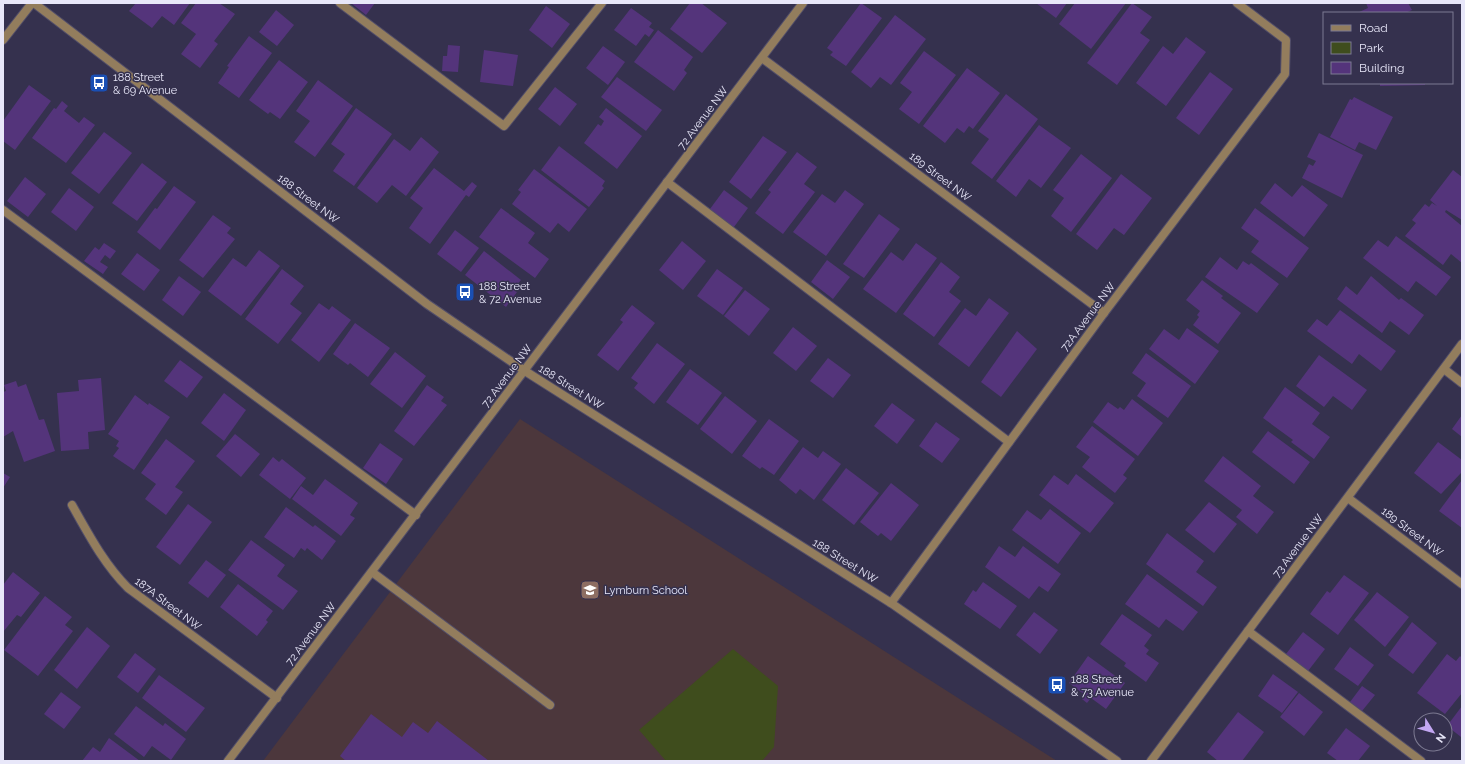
<svg xmlns="http://www.w3.org/2000/svg" width="1465" height="764" viewBox="0 0 1465 764" font-family="Raleway,sans-serif">
<rect width="100%" height="100%" fill="#35314e"/>
<!-- education -->
<polygon fill="#4c373c" points="520,419 1057,761 263,761"/>
<!-- green -->
<polygon fill="#3f4d1d" points="733,649 778,686 774,747 762,761 666,761 639,730"/>
<!-- building -->
<g fill="#54347b">
<polygon points="136,3 190,3 174,25 162,16 152,28 129,11"/>
<polygon points="196,3 219,3 235,14 214,41 218,44 200,68 181,54 196,34 181,23"/>
<polygon points="351,3 375,3 366,15"/>
<polygon points="690,3 701,3 727,23 702,53 670,29"/>
<polygon points="861,3 882,18 846,66 830,55 833,52 827,48"/>
<polygon points="1036,3 1067,3 1056,18"/>
<polygon points="1075,3 1126,3 1091,49 1059,24"/>
<polygon points="1132,3 1152,17 1140,33 1150,40 1117,85 1087,63"/>
<polygon points="1366,3 1408,3 1412,10 1405,13 1357,13 1368,8"/>
<polygon points="546,6 570,24 552,48 529,30"/>
<polygon points="631,8 652,23 649,27 654,30 649,37 645,34 636,46 614,30"/>
<polygon points="276,10 294,25 277,46 259,32"/>
<polygon points="895,15 926,39 891,85 880,77 871,88 851,72"/>
<polygon points="658,30 693,57 684,70 687,73 674,91 634,62"/>
<polygon points="249,36 272,53 239,98 218,83 229,67 227,66"/>
<polygon points="1186,37 1206,52 1166,106 1136,83 1163,46 1173,54"/>
<polygon points="448,45 460,46 458,72 442,71 443,56 447,56"/>
<polygon points="603,46 625,62 608,85 586,68"/>
<polygon points="484,50 518,55 513,86 480,82"/>
<polygon points="924,51 956,75 919,124 899,109 912,92 900,83"/>
<polygon points="279,60 308,82 280,119 270,112 268,114 249,100"/>
<polygon points="967,68 1000,93 973,129 969,126 964,133 957,128 945,143 923,126"/>
<polygon points="1210,72 1233,89 1199,135 1176,118"/>
<polygon points="617,77 662,110 646,131 601,97"/>
<polygon points="318,80 353,106 315,157 294,142 310,121 296,111"/>
<polygon points="1380,83 1425,83 1425,85 1380,86"/>
<polygon points="29,85 51,101 15,150 3,141 3,121"/>
<polygon points="555,87 577,104 560,126 538,109"/>
<polygon points="1006,94 1038,119 992,179 971,163 989,139 978,131"/>
<polygon points="1354,97 1393,117 1376,150 1359,142 1355,150 1330,137 1350,99 1352,100"/>
<polygon points="62,101 68,106 64,111 79,123 84,117 95,125 66,163 32,138 54,108 56,109"/>
<polygon points="356,108 392,134 354,186 333,171 345,154 331,144"/>
<polygon points="606,108 642,136 617,169 584,143 598,124 601,126 604,121 599,117"/>
<polygon points="1039,125 1071,148 1041,188 1029,179 1016,197 996,181"/>
<polygon points="104,132 132,153 99,194 71,173"/>
<polygon points="1319,133 1363,155 1342,198 1302,178 1309,164 1313,166 1316,161 1307,157"/>
<polygon points="763,136 787,152 751,199 729,182"/>
<polygon points="421,137 439,152 406,196 392,185 377,203 357,188 394,139 410,151"/>
<polygon points="559,146 605,181 602,186 604,188 589,207 541,170"/>
<polygon points="797,152 817,167 804,184 815,192 783,234 755,213 771,192 768,190"/>
<polygon points="1081,154 1112,178 1071,232 1051,216 1064,198 1053,190"/>
<polygon points="142,163 167,182 137,221 112,203"/>
<polygon points="434,168 464,191 472,182 477,186 469,197 466,195 430,244 409,228 423,208 410,198"/>
<polygon points="534,169 587,209 569,232 558,223 550,233 512,204 521,192 518,190"/>
<polygon points="1453,170 1462,177 1462,220 1446,210 1445,212 1462,226 1462,263 1451,254 1443,265 1405,236 1416,223 1412,220 1425,204 1429,207 1432,203 1437,206 1430,200"/>
<polygon points="1121,174 1152,198 1124,235 1114,228 1097,250 1076,234"/>
<polygon points="25,177 46,194 28,217 7,201"/>
<polygon points="1275,183 1292,197 1302,185 1328,205 1304,237 1260,203"/>
<polygon points="174,186 196,202 160,250 137,232 155,208 157,209"/>
<polygon points="69,188 94,207 76,231 51,212"/>
<polygon points="724,190 748,208 731,231 707,213"/>
<polygon points="845,190 864,204 826,256 793,232 822,194 835,203"/>
<polygon points="501,208 535,233 528,243 549,259 535,278 479,237"/>
<polygon points="1255,208 1309,248 1287,278 1251,252 1259,241 1241,228"/>
<polygon points="879,214 900,229 864,278 843,264"/>
<polygon points="213,215 231,228 227,233 235,239 203,278 179,260"/>
<polygon points="455,230 479,248 461,272 437,254"/>
<polygon points="1396,236 1451,277 1436,296 1416,281 1408,292 1363,258 1378,240 1388,247"/>
<polygon points="682,241 706,261 683,290 659,270"/>
<polygon points="104,243 116,251 110,259 105,255 100,262 108,267 103,274 84,261 95,247 99,250"/>
<polygon points="916,243 937,258 896,313 863,289 891,252 903,261"/>
<polygon points="259,250 280,266 241,316 208,291 233,258 246,267"/>
<polygon points="484,251 521,280 513,289 517,292 506,307 465,275"/>
<polygon points="137,253 160,270 144,291 121,274"/>
<polygon points="1220,257 1237,270 1243,261 1249,265 1251,263 1279,284 1257,313 1205,277"/>
<polygon points="827,260 850,277 833,299 811,282"/>
<polygon points="941,262 960,277 949,292 961,301 934,337 903,314"/>
<polygon points="282,269 304,286 290,304 302,313 278,344 245,319"/>
<polygon points="717,269 743,288 723,315 697,296"/>
<polygon points="179,276 201,292 183,316 162,300"/>
<polygon points="1371,276 1399,300 1401,298 1424,315 1409,335 1390,321 1382,333 1337,299 1346,286 1357,295"/>
<polygon points="1202,280 1223,296 1221,298 1241,313 1218,344 1193,325 1199,317 1197,315 1200,311 1186,300"/>
<polygon points="745,290 770,309 749,336 724,316"/>
<polygon points="989,298 1009,313 969,367 938,344 965,308 976,316"/>
<polygon points="319,303 329,310 332,306 351,320 319,362 291,340"/>
<polygon points="632,305 655,323 618,371 597,355 623,322 620,320"/>
<polygon points="1340,310 1396,351 1381,371 1359,354 1352,364 1307,331 1317,319 1327,326"/>
<polygon points="355,323 390,348 368,377 350,363 348,365 333,354"/>
<polygon points="793,327 817,346 796,371 773,353"/>
<polygon points="1187,328 1219,351 1195,384 1149,349 1164,329 1179,340"/>
<polygon points="1017,331 1037,349 1001,397 981,382"/>
<polygon points="657,343 685,364 654,404 634,388 638,383 631,378"/>
<polygon points="395,352 426,376 402,408 370,384"/>
<polygon points="1146,353 1191,386 1168,418 1137,396 1146,383 1132,373"/>
<polygon points="1319,355 1367,390 1352,410 1333,396 1324,407 1296,386"/>
<polygon points="828,358 851,375 833,398 810,381"/>
<polygon points="180,360 203,377 187,398 164,381"/>
<polygon points="690,369 722,393 698,425 666,402"/>
<polygon points="101,378 105,430 88,432 89,449 61,451 57,393 79,391 78,380"/>
<polygon points="16,381 18,387 26,384 39,420 44,419 55,451 24,462 13,431 3,437 3,392 6,391 4,385"/>
<polygon points="427,385 444,397 441,401 447,405 414,446 394,431"/>
<polygon points="1285,387 1320,413 1312,424 1330,437 1314,459 1291,442 1293,440 1263,418"/>
<polygon points="224,393 246,410 224,441 201,423"/>
<polygon points="135,395 148,405 149,403 170,417 134,470 113,456 119,448 116,446 119,441 108,434"/>
<polygon points="725,396 757,421 732,454 700,429"/>
<polygon points="1132,399 1163,423 1138,456 1093,422 1108,402 1118,409 1120,407 1124,410"/>
<polygon points="892,403 915,420 897,444 874,426"/>
<polygon points="1462,415 1462,437 1452,429"/>
<polygon points="769,419 799,441 774,475 762,467 760,469 742,456"/>
<polygon points="936,422 960,439 942,463 919,446"/>
<polygon points="1092,426 1135,459 1123,475 1127,478 1115,493 1082,467 1090,457 1076,447"/>
<polygon points="1268,431 1310,462 1294,484 1252,452"/>
<polygon points="235,434 260,454 241,477 216,456"/>
<polygon points="166,439 195,461 175,487 183,492 166,515 145,499 156,484 141,473"/>
<polygon points="1438,442 1462,460 1462,472 1441,494 1414,473"/>
<polygon points="380,443 403,459 386,484 363,468"/>
<polygon points="803,447 818,458 823,451 841,464 814,500 800,489 796,494 779,480"/>
<polygon points="1223,456 1261,486 1253,496 1274,512 1257,534 1236,517 1242,510 1204,481"/>
<polygon points="273,457 279,462 282,459 306,478 290,499 259,475"/>
<polygon points="846,468 879,493 854,525 822,500"/>
<polygon points="3,473 10,477 3,488"/>
<polygon points="1076,474 1114,503 1090,533 1039,495 1054,475 1068,485"/>
<polygon points="325,479 358,503 350,515 355,518 341,536 292,499 301,486 313,495"/>
<polygon points="1462,480 1462,528 1439,511"/>
<polygon points="891,483 919,505 891,541 881,533 878,536 860,522"/>
<polygon points="1209,502 1237,524 1214,553 1185,530"/>
<polygon points="188,504 212,522 180,565 156,547"/>
<polygon points="286,507 313,527 315,525 336,541 322,560 307,548 305,551 301,548 294,558 264,537"/>
<polygon points="1050,509 1081,533 1058,564 1012,530 1027,510 1041,520"/>
<polygon points="1167,533 1204,561 1196,572 1217,587 1203,606 1146,564"/>
<polygon points="251,540 285,565 277,576 298,591 283,610 228,570"/>
<polygon points="999,546 1015,557 1023,546 1061,574 1048,592 1039,586 1029,599 985,567"/>
<polygon points="206,560 226,575 208,598 188,583"/>
<polygon points="13,572 40,593 21,617 17,615 3,632 3,585"/>
<polygon points="1147,574 1198,612 1183,631 1166,619 1159,628 1125,604"/>
<polygon points="1344,575 1369,593 1338,635 1310,614 1327,591 1330,593"/>
<polygon points="983,582 1017,606 1000,629 964,604 973,590 976,592"/>
<polygon points="238,584 273,611 266,620 268,622 257,636 220,607"/>
<polygon points="1377,592 1409,617 1385,647 1354,620"/>
<polygon points="45,596 72,617 65,625 73,631 38,676 4,650"/>
<polygon points="1034,612 1058,630 1040,654 1016,635"/>
<polygon points="1122,614 1152,635 1144,646 1149,650 1146,654 1159,663 1146,682 1124,666 1126,663 1100,644"/>
<polygon points="1412,622 1437,643 1413,674 1388,655"/>
<polygon points="87,627 110,646 77,689 54,670"/>
<polygon points="1303,632 1325,649 1308,671 1286,654"/>
<polygon points="1350,647 1374,665 1358,686 1334,669"/>
<polygon points="135,653 156,669 138,693 117,677"/>
<polygon points="1447,654 1456,661 1460,656 1462,658 1462,693 1445,714 1417,693"/>
<polygon points="1088,656 1125,683 1106,709 1091,698 1087,703 1082,699 1085,695 1069,683"/>
<polygon points="1273,674 1298,692 1282,713 1258,696"/>
<polygon points="159,675 205,708 186,732 142,698"/>
<polygon points="1362,686 1375,695 1362,711 1350,702"/>
<polygon points="61,692 81,707 64,729 44,714"/>
<polygon points="1299,693 1323,712 1304,736 1280,717"/>
<polygon points="136,706 163,726 165,723 186,739 171,760 152,746 144,757 114,734"/>
<polygon points="1462,706 1462,736 1461,737 1447,726"/>
<polygon points="1238,712 1264,732 1242,761 1218,761 1207,752"/>
<polygon points="371,714 402,737 413,722 428,733 437,721 489,761 346,761 340,756"/>
<polygon points="1346,728 1370,746 1358,761 1338,761 1327,753"/>
<polygon points="109,738 140,761 82,761 93,747 100,752"/>
</g>
<g fill="none" stroke-linecap="round" stroke-linejoin="round">
<defs>
<g id="service">
<polyline points="340,3 504,126 602,3"/>
<polyline points="667,182 1009,442"/>
<polyline points="3,210 416,515"/>
<polyline points="1444,369 1462,383"/>
<polyline points="372,572 550,705"/>
<polyline points="1248,631 1421,761"/>
</g>
<g id="minor">
<polyline points="3,40 32,3"/>
<polyline points="762,58 1104,313"/>
<polyline points="1348,498 1462,584"/>
<path d="M72 505C89 535 104 564 128 588L277 698"/>
<polyline points="891,603 1104,313 1285,74 1286,40 1237,3"/>
<polyline points="228,761 803,3"/>
<polyline points="1151,761 1462,344"/>
</g>
<polyline id="tertiary" points="34,3 427,304 525,371 891,603 1117,761"/>
</defs>
<!-- service casing -->
<use href="#service" stroke="#524e69" stroke-width="10"/>
<!-- minor casing -->
<use href="#minor" stroke="#524e69" stroke-width="10"/>
<!-- tertiary casing -->
<use href="#tertiary" stroke="#524e69" stroke-width="10"/>
<!-- service -->
<use href="#service" stroke="#937d5d" stroke-width="8"/>
<!-- minor -->
<use href="#minor" stroke="#937d5d" stroke-width="8"/>
<!-- tertiary -->
<use href="#tertiary" stroke="#937d5d" stroke-width="8"/>
</g>
<!-- icons -->
<defs>
<symbol id="bus-square" viewBox="-11 -11 22 22"><rect x="-9" y="-9" width="18" height="18" rx="4" fill="#1a4fb4" stroke="#35314e"/><path d="M-5-6H5V4H4V6H2V4H-2V6H-4V4H-5ZM-3.5-4V0h7V-4ZM-3.5 1.2v1.5H-2V1.2ZM2 1.2v1.5H3.5V1.2Z" fill="#fff"/></symbol>
<symbol id="school-square" viewBox="-11 -11 22 22"><rect x="-9" y="-9" width="18" height="18" rx="4" fill="#8d6e63" stroke="#35314e"/><path d="M0-5L7-2L0 1L-7-2ZM-4 1L0 2.5L4 1V4Q0 6-4 4Z" fill="#fff"/></symbol>
</defs>
<g fill-rule="evenodd">
<use href="#bus-square" x="88" y="72" width="22" height="22"/>
<use href="#bus-square" x="454" y="281" width="22" height="22"/>
<use href="#school-square" x="579" y="579" width="22" height="22"/>
<use href="#bus-square" x="1046" y="674" width="22" height="22"/>
</g>
<g text-anchor="middle" dominant-baseline="central" stroke-width="3" stroke-linejoin="round" paint-order="stroke">
<!-- poi labels -->
<g font-size="11" fill="#e8e7f9" stroke="#35314e" text-anchor="start">
<text x="113" y="77">188 Street<tspan x="113" dy="13">&amp; 69 Avenue</tspan></text>
<text x="479" y="286">188 Street<tspan x="479" dy="13">&amp; 72 Avenue</tspan></text>
<text x="604" y="590">Lymburn School</text>
<text x="1071" y="679">188 Street<tspan x="1071" dy="13">&amp; 73 Avenue</tspan></text>
</g>
<!-- street labels -->
<g font-size="11" fill="#e8e7f9" stroke="#35314e">
<text transform="translate(703 118) rotate(-53)">72 Avenue NW</text>
<text transform="translate(940 177) rotate(37)">189 Street NW</text>
<text transform="translate(308 199) rotate(37)">188 Street NW</text>
<text transform="translate(1088 317) rotate(-53)">72A Avenue NW</text>
<text transform="translate(507 376) rotate(-53)">72 Avenue NW</text>
<text transform="translate(571 387) rotate(32)">188 Street NW</text>
<text transform="translate(1412 532) rotate(37)">189 Street NW</text>
<text transform="translate(1298 546) rotate(-53)">73 Avenue NW</text>
<text transform="translate(845 561) rotate(32)">188 Street NW</text>
<text transform="translate(168 604) rotate(37)">187A Street NW</text>
<text transform="translate(311 634) rotate(-53)">72 Avenue NW</text>
</g>
</g>
<!-- border -->
<rect width="1465" height="764" fill="none" stroke="#e8e7f9" stroke-width="8"/>
<!-- legend -->
<rect x="1323" y="12" width="130" height="72" fill="#35314e" stroke="#7d7a92"/>
<rect x="1331" y="25" width="20" height="6" fill="#937d5d" stroke="#7d7a92"/>
<text x="1359" y="32" font-size="12" fill="#e8e7f9">Road</text>
<rect x="1331" y="42" width="20" height="12" fill="#3f4d1d" stroke="#7d7a92"/>
<text x="1359" y="52" font-size="12" fill="#e8e7f9">Park</text>
<rect x="1331" y="62" width="20" height="12" fill="#54347b" stroke="#7d7a92"/>
<text x="1359" y="72" font-size="12" fill="#e8e7f9">Building</text>
<!-- north arrow -->
<g transform="translate(1433 732) rotate(127)"><circle r="19" fill="#35314e" stroke="#7d7a92"/>
<path d="M0-3L7 15L0 10L-7 15Z" fill="#c3a7f2"/>
<text y="-6" font-size="11" font-weight="bold" text-anchor="middle" fill="#e8e7f9">N</text>
</g>
</svg>
